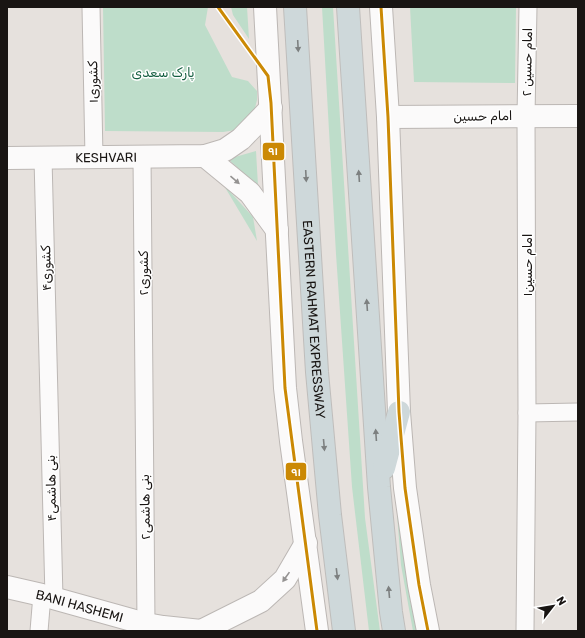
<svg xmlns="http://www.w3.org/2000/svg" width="585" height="638" viewBox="0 0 585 638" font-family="Rubik,'Noto Sans Arabic',sans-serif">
<rect width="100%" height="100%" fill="#e6e1dd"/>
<!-- green -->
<g fill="#beddca">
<polygon points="103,7 208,7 205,25 232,77 248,81 257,91 257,100 253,116 236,130 223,132 105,131"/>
<polygon points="231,7 247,7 249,39 233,15"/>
<polygon points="322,7 333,7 365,518 380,631 369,631 352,487 336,254"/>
<polygon points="410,7 516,7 515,83 414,82"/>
<polygon points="256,151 258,186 228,159"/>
<polygon points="223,184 253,217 257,241"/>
<polygon points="400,478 423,631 413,631 401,565 397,514"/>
</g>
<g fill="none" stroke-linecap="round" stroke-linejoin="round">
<defs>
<g id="street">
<polyline points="91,7 94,157"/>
<polyline points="142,156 146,624"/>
<polyline points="43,158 54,598"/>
<polyline points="527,413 578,412"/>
<polyline points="39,631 42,595"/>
<polyline points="525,631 527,413 526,116 528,7"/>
</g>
<g id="secondary">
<polyline points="265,7 285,388 291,441 317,631"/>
<polyline points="381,7 388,117 399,412 405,488 419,585 428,631"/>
<polyline points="388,117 578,116"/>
<polyline points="205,156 250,193 277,230"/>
<path id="s1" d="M7 158 205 156 225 150 241 139 271 108"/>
<path id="s2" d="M7 587 42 595 146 624 163 627 201 631"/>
<polyline points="201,631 261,601 285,579 306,543"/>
</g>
<g id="highway">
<path id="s3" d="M295 7 317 372 330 515 344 631"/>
<polyline points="348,7 379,487 391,612 394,631"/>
<polyline points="384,468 399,412"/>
</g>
</defs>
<!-- street casing -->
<use href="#street" stroke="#bcb7b4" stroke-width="19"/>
<!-- secondary casing -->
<use href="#secondary" stroke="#bcb7b4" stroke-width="24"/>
<!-- highway casing -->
<use href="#highway" stroke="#bfbdbb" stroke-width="24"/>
<!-- street -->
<use href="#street" stroke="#fbfafa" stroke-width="17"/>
<!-- secondary -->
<use href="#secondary" stroke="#fbfafa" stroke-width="22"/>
<!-- highway -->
<use href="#highway" stroke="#ced8da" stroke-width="22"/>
<defs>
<g id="bus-1">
<polyline points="218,7 268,76 271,103 285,388 317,631"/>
<polyline points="381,7 388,117 399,412 405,488 419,585 428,631"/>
</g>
</defs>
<!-- bus-1 casing -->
<use href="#bus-1" stroke="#fff" stroke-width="6"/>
<!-- bus-1 -->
<use href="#bus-1" stroke="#cb8904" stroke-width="3"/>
</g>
<!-- one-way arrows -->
<defs><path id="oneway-solid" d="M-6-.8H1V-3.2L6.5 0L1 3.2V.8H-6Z"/></defs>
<g fill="#7d8080">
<use href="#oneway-solid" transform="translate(298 46) rotate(87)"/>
<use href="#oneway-solid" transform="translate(306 176) rotate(87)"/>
<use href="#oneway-solid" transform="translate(359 176) rotate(-94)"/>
<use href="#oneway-solid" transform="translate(367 305) rotate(-94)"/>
<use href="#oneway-solid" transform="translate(376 435) rotate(-94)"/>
<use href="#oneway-solid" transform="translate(324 445) rotate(85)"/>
<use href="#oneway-solid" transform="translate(337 574) rotate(83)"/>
<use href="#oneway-solid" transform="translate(389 592) rotate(-95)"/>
</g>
<g fill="#959392">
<use href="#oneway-solid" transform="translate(235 180) rotate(41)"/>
<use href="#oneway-solid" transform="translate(286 577) rotate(125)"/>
</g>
<g text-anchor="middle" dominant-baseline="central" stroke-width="3" stroke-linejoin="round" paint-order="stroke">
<!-- street labels -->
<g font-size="13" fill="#191513" stroke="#fff">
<text transform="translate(527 62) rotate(-89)">۲ امام حسین</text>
<text transform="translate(93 82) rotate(-91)">۱کشوری</text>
<text transform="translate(483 116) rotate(-1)">امام حسین</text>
<text stroke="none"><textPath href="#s1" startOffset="99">KESHVARI</textPath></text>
<text transform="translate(527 265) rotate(-90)">امام حسین۱</text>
<text transform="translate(46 268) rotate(-91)">کشوری۴</text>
<text transform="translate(143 273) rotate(-90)">کشوری۲</text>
<text stroke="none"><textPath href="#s3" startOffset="313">EASTERN RAHMAT EXPRESSWAY</textPath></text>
<text transform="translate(51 488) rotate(-91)">۴بنی هاشمی</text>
<text transform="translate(145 507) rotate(-91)">۲بنی هاشمی</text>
<text stroke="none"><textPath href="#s2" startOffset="75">BANI HASHEMI</textPath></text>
</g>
<!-- park labels -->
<g font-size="13" fill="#155f41" stroke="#fff">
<text x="163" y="72">پارک سعدی</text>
</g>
</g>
<g stroke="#fff" stroke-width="1.5">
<rect x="262" y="142" width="23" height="19" rx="4" fill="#cb8904"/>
<rect x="285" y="462" width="22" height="19" rx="4" fill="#cb8904"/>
</g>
<g font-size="11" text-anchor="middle" font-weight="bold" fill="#fff">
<text x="273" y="155">۹۱</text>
<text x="296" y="476">۹۱</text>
</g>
<!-- border -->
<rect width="585" height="638" fill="none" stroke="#191513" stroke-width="16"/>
<!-- north arrow -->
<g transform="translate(553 606) rotate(59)" stroke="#ffffff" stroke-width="3" paint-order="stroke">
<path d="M0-3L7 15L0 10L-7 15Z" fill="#191513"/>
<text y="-6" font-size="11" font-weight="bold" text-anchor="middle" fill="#191513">N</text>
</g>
</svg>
